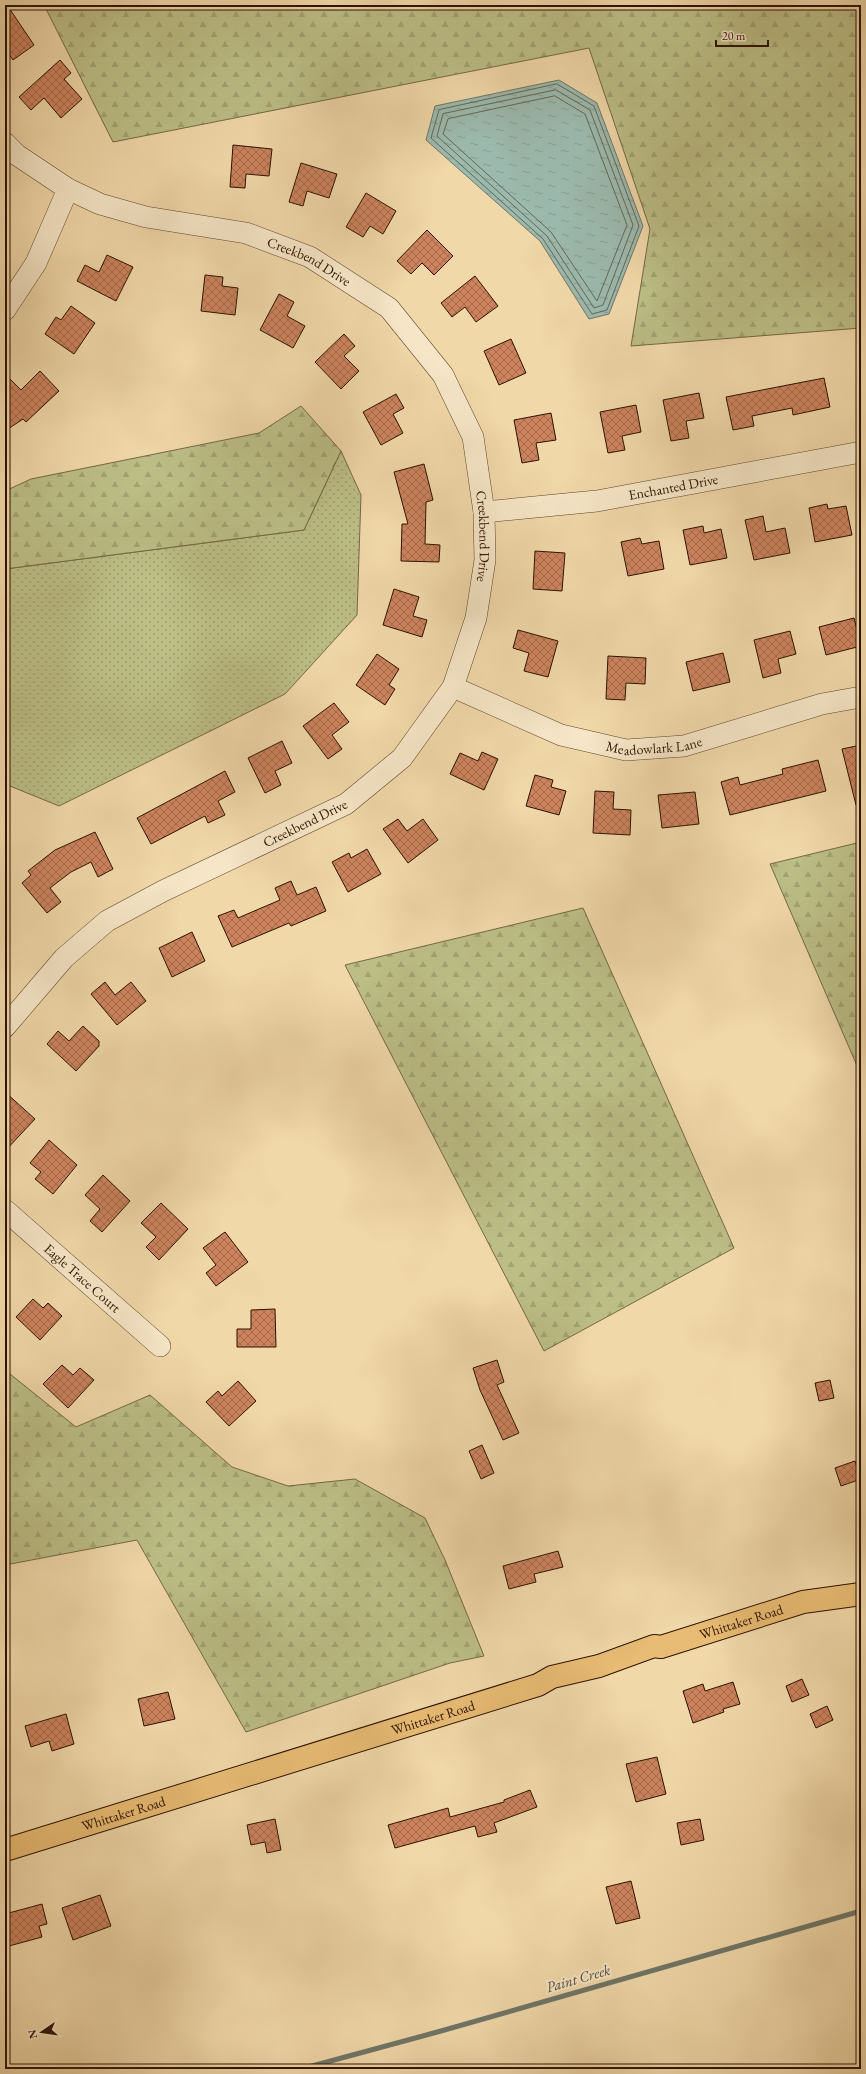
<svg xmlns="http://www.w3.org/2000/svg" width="866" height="2074" viewBox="0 0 866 2074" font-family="'EB Garamond',serif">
<defs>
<pattern id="grass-dots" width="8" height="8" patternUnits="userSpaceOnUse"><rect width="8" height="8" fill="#bcbe86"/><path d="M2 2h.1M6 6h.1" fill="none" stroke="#a2a272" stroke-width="1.8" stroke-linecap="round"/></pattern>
<pattern id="forest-firs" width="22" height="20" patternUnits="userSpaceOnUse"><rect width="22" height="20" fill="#bcbe86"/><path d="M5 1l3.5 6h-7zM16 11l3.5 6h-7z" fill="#a2a272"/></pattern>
<pattern id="water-ripples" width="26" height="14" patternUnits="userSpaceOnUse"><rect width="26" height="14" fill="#9bb9ad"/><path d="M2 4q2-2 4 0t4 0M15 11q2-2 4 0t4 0" fill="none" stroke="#869e93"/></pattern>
<pattern id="building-cross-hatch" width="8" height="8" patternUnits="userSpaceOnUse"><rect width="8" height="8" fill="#cc835e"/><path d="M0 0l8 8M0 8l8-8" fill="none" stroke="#a66a4b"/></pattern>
</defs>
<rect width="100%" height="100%" fill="#f1d8a9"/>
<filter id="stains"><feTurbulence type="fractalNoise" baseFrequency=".005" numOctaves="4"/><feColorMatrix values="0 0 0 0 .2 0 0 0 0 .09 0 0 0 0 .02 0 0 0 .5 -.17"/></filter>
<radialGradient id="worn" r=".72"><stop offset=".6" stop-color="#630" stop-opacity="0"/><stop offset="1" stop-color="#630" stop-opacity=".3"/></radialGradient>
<!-- grass -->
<polygon fill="url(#grass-dots)" stroke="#746843" points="341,451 361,495 357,615 285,694 59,806 5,784 5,569 304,530"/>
<!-- forest -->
<g fill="url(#forest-firs)" stroke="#746843">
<polygon points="44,5 861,5 861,328 631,346 650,229 589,48 113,142"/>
<polygon points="301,406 341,451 304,530 5,569 5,491 31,479 259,433"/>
<polygon points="861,842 861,1075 770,864"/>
<polygon points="583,908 734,1248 544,1351 345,965"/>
<polygon points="5,1370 76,1427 150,1395 232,1467 288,1486 355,1479 425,1518 445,1560 484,1656 450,1663 246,1732 137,1540 5,1565"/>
</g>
<!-- water -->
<polygon fill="url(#water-ripples)" stroke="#6f7668" points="559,80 597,103 643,226 609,314 589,319 540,241 426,140 435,106"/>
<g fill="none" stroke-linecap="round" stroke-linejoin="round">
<!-- shore -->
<g stroke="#646656" stroke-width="1">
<polygon points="557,84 594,106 639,226 607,310 592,314 543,239 431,138 439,110"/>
<polygon points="556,90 590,110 633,225 603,305 594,308 547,236 437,136 443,114"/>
<polygon points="555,96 585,114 627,225 597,301 551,232 443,134 448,119"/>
</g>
<!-- stream -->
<polyline stroke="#6f7668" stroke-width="5" points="301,2069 441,2031 861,1911"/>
</g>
<!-- building -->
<g fill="url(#building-cross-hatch)" stroke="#2c1200">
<polygon points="5,5 7,5 34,45 13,60 5,48"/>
<polygon points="60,60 71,73 64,79 82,99 61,118 44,98 31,110 19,97"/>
<polygon points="233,145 272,149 269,176 246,174 245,188 230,187"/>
<polygon points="301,163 337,174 329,198 307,191 303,206 289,202"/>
<polygon points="366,193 396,211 383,234 370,226 363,237 346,227"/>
<polygon points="427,230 453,256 434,275 422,263 411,274 397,261"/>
<polygon points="107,255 133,267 116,301 77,281 85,265 99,272"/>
<polygon points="205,275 223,277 222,286 238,288 235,315 201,311"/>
<polygon points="475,276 498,306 476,322 465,307 452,317 441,303"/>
<polygon points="279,294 294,302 287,316 305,326 293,348 260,330"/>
<polygon points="71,306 95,323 74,354 45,334 56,317 61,320"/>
<polygon points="344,334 355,346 344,356 359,371 341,389 315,362"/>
<polygon points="511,339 526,373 499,385 484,351"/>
<polygon points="40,371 59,391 26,422 23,419 5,431 5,374 21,390"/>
<polygon points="824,378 830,407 793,415 792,408 752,416 754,426 733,430 726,397"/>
<polygon points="699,393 704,418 686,421 689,438 671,441 663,400"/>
<polygon points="396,394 404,408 393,414 403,433 381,445 363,412"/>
<polygon points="636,405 641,432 622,436 625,450 608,453 600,412"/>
<polygon points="551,413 556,440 536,443 539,460 522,463 514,420"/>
<polygon points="424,464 433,500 426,502 425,544 440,545 439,562 401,561 402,524 408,524 394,472"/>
<polygon points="827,504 828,509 846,506 852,535 815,542 809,508"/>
<polygon points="763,516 766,532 785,528 790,553 754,560 745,520"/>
<polygon points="703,526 704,533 721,529 727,558 690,565 683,530"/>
<polygon points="640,538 642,544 659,541 664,569 628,576 621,542"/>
<polygon points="535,551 565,553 562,591 533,589"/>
<polygon points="394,589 419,597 413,616 427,620 422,637 383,625"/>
<polygon points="854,618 861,646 826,655 819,627"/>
<polygon points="518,630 558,641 548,677 524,671 529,653 513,648"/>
<polygon points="790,631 796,654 778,659 781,673 763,678 754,640"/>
<polygon points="723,653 730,682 693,691 686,662"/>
<polygon points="377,654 399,669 389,685 395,689 385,705 356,685"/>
<polygon points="608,656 646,658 645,684 626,683 625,700 606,699"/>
<polygon points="334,703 349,722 332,735 342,749 328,759 303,726"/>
<polygon points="282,741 292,763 275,771 281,785 265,793 248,758"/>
<polygon points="861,745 861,804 856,805 842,749"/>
<polygon points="482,752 498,759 484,790 450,774 460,753 478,761"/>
<polygon points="818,760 826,791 730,815 721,782 738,777 740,785 783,774 782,769"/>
<polygon points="225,771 235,792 218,801 225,815 208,823 205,816 151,844 137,818"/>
<polygon points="535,775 553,780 551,787 566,791 559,815 526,806"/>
<polygon points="595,791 614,792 613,809 631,810 630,835 593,833"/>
<polygon points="695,792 699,824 662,828 658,795"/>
<polygon points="398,819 407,831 423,819 438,840 408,863 383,829"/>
<polygon points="95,832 113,869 98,877 91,862 71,872 50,888 61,902 47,913 22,883 31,875 28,871 55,850"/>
<polygon points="367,849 381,874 348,892 332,862 349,853 351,858"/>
<polygon points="291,881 297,895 316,887 326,911 291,926 289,923 232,947 218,916 234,910 238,918 280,900 275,888"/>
<polygon points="192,932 205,961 172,977 159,948"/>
<polygon points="105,982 115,995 131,982 146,1001 117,1025 91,994"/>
<polygon points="83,1026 99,1041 99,1046 76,1071 47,1044 58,1031 69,1041"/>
<polygon points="5,1092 35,1119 5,1151"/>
<polygon points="49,1140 77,1165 53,1194 35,1179 41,1172 30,1163"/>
<polygon points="103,1175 130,1201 102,1232 90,1221 100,1209 85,1195"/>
<polygon points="161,1203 188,1229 159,1260 146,1247 156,1237 141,1223"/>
<polygon points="225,1232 248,1262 216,1286 206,1273 216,1265 203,1248"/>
<polygon points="33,1299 43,1308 48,1303 62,1316 40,1340 16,1317"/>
<polygon points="275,1309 276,1347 237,1347 237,1329 251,1329 251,1310"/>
<polygon points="497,1360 504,1382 497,1385 519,1433 503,1440 480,1390 473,1368"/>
<polygon points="62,1365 73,1375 80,1368 94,1380 68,1408 43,1384"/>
<polygon points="830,1380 834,1398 819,1401 815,1383"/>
<polygon points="238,1381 256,1401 229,1426 206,1402 218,1391 222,1396"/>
<polygon points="482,1445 494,1473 481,1479 469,1451"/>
<polygon points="855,1461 861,1479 841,1486 835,1468"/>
<polygon points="558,1551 563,1567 534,1574 536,1582 509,1589 503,1566"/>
<polygon points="802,1679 809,1695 792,1702 786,1686"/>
<polygon points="733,1682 740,1704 723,1709 724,1712 693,1723 683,1691 703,1684 705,1691"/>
<polygon points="168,1692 175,1719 144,1726 138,1699"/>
<polygon points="827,1706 833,1720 816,1728 810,1714"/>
<polygon points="66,1714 74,1744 52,1751 49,1741 31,1747 25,1726"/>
<polygon points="657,1757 666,1794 636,1802 626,1764"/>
<polygon points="530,1790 537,1807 494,1823 497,1832 478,1837 475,1826 395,1848 388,1825 448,1808 450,1817 504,1802 504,1800"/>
<polygon points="275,1819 281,1850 267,1853 265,1842 251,1845 247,1825"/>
<polygon points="700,1819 704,1840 681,1845 677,1823"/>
<polygon points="631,1881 640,1918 616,1924 606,1887"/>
<polygon points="100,1895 111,1926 73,1940 62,1908"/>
<polygon points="42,1904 47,1924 39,1926 42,1937 9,1946 8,1941 5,1942 5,1914"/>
</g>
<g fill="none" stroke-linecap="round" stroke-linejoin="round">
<defs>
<g id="minor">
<path id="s1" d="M5 143 17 155 68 189 100 204 146 217 246 233 310 257 389 308 443 375 473 437 484 512 485 560 476 618 453 687 402 758 346 804 163 891 107 921 64 958 5 1027"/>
<polyline points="5,310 36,263 68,189"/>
<path id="s2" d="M484 512 597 501 861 452"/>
<path id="s3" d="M453 687 561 735 626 750 684 746 822 704 861 697"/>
<path id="s4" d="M5 1210 160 1346"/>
</g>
<g id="major">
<path id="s5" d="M5 1850 538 1685 552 1677 599 1666 654 1646 661 1647 803 1602 861 1594"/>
</g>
</defs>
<!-- minor casing -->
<use href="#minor" stroke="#5d442a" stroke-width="22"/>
<!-- major casing -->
<use href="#major" stroke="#2c1200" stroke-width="24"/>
<!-- minor -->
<use href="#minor" stroke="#f6e6c7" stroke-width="21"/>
<!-- major -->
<use href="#major" stroke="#e8bc74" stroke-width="22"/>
</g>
<g text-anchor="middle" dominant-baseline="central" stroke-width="4" stroke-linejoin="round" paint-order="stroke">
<!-- street labels -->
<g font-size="14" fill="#2c1200" stroke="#f6e6c7">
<text stroke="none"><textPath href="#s1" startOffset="332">Creekbend Drive</textPath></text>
<text stroke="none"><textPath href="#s2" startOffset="191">Enchanted Drive</textPath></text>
<text stroke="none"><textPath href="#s1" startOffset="680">Creekbend Drive</textPath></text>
<text stroke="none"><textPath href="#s3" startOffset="213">Meadowlark Lane</textPath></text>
<text transform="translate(305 823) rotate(-26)">Creekbend Drive</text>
<text stroke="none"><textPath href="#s4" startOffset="103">Eagle Trace Court</textPath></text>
<text stroke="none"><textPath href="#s5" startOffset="772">Whittaker Road</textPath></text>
<text stroke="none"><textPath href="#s5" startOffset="448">Whittaker Road</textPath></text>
<text stroke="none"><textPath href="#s5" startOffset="124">Whittaker Road</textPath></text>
</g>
<!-- water labels -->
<g font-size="15" font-style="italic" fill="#534c3d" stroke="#f6e6c7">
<text transform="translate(578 1978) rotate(-16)">Paint Creek</text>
</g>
</g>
<!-- margin -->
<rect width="866" height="2074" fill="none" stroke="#f1d8a9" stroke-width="20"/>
<rect x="6" y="6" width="854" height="2062" fill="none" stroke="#2c1200" stroke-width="2"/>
<rect x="10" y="10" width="846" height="2054" fill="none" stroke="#2c1200"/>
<!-- north arrow -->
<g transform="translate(42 2032) rotate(257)" stroke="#f6e6c7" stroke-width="3" paint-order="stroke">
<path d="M0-3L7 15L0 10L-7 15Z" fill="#2c1200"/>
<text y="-6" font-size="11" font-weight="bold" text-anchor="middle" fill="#2c1200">N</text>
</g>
<!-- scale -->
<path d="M716 40v6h52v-6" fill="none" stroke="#2c1200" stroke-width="2"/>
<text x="722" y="40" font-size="12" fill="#2c1200" stroke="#f6e6c7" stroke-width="3" paint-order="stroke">20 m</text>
<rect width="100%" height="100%" filter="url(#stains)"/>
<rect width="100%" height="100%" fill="url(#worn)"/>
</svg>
